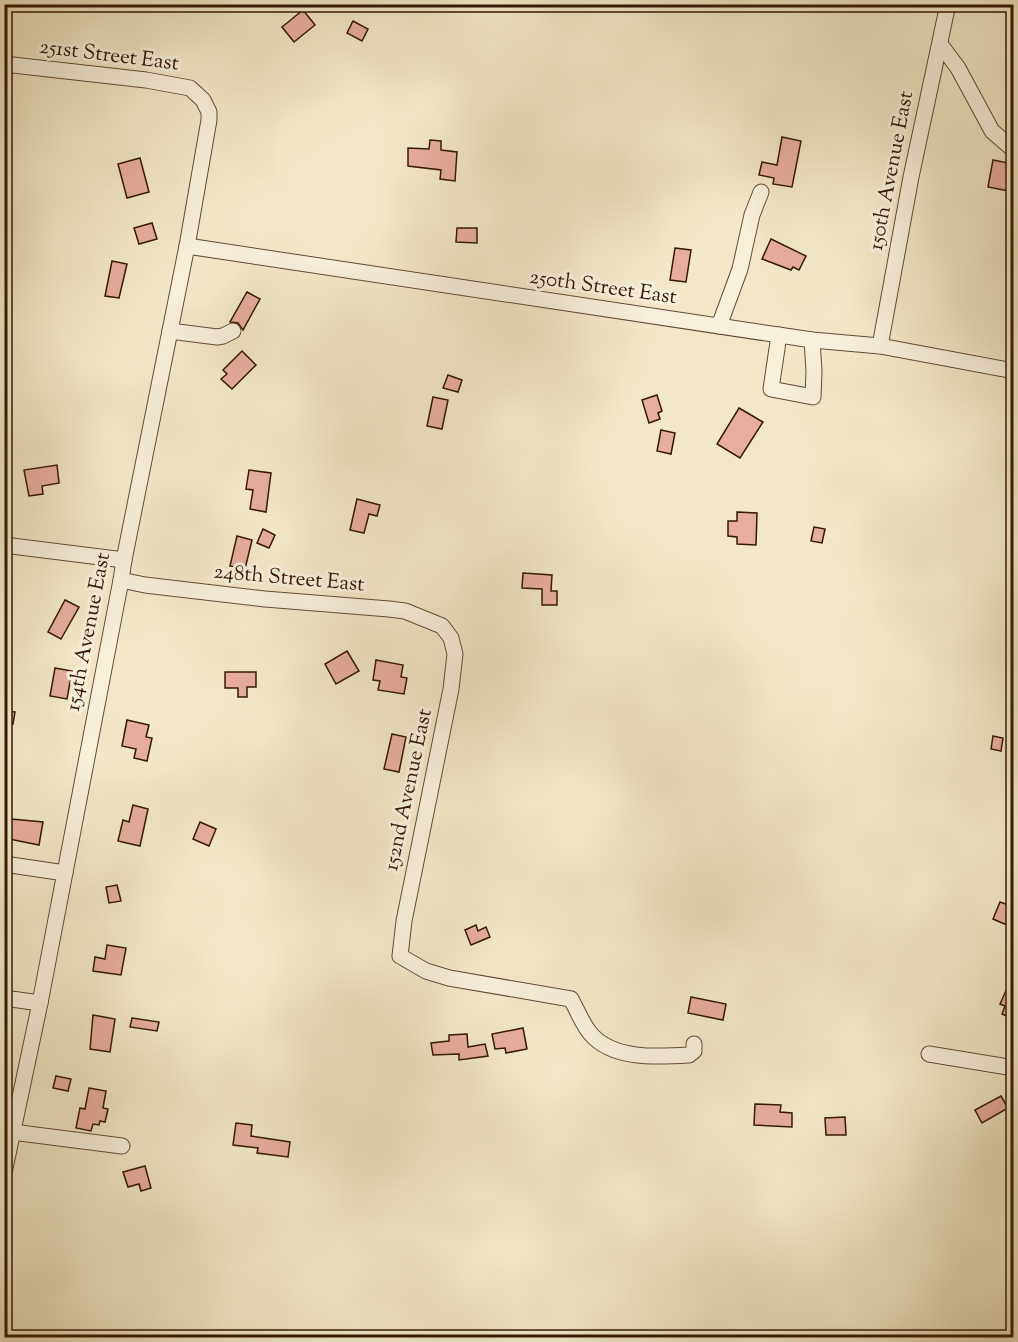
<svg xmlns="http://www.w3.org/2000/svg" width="1018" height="1342" viewBox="0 0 1018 1342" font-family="'Sorts Mill Goudy',serif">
<rect width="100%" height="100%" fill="#f2e8c7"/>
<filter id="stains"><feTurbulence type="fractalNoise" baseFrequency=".00333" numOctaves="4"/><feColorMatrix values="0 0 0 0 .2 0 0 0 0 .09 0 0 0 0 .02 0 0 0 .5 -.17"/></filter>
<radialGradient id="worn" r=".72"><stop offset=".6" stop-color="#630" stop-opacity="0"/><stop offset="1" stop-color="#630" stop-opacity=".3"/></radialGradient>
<!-- building -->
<g fill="#e7ae9f" stroke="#351705" stroke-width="1.5">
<polygon points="303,10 315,25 294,42 282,27"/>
<polygon points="353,21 368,29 362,41 347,33"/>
<polygon points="782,137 801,141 792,187 773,184 774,178 759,175 762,162 777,165"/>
<polygon points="430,140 441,141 441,150 457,152 455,181 440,179 441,170 408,166 408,148 429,149"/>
<polygon points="140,158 149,192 127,198 118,164"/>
<polygon points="993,160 1014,164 1014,192 988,187"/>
<polygon points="152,223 157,239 139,244 134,228"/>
<polygon points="457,228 477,228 477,243 456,242"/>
<polygon points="771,239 806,256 799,270 793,267 791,270 762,259"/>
<polygon points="675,248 691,250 686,282 670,280"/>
<polygon points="112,261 127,264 119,298 105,296"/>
<polygon points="247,292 260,299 243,330 238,323 230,322"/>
<polygon points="242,351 256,365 232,389 221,379 227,374 223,370"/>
<polygon points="448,375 462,380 458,392 443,388"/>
<polygon points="657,395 662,411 658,413 660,419 649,423 642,400"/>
<polygon points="433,397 448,400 442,429 427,426"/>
<polygon points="739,408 763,422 740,458 717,444"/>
<polygon points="661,430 675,433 671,454 657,451"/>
<polygon points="57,465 59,483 42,486 43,494 29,496 24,470"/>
<polygon points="249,470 271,473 266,512 250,509 253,490 246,489"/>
<polygon points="357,499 380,505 377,516 369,514 364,533 350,530"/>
<polygon points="737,512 757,513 756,545 737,544 737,537 728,536 728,521 737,521"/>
<polygon points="814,527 825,529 822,543 811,541"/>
<polygon points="263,529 275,535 269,548 257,543"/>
<polygon points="237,536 252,540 245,569 230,566"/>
<polygon points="523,573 552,575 551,591 557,591 557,605 542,605 542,589 522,588"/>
<polygon points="65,600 79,607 61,639 48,632"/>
<polygon points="347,651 359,671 336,684 325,664"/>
<polygon points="376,660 403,665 401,677 407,678 404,694 378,690 380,681 373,680"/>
<polygon points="55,668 72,671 67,699 50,696"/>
<polygon points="225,672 256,672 256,687 247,687 247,697 238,697 238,688 225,688"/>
<polygon points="4,711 15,712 13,724 4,723"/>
<polygon points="127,720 149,725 146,737 152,738 147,761 134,758 136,749 122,746"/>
<polygon points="392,734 406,737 399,772 384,769"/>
<polygon points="993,736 1003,738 1001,751 991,749"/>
<polygon points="133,805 148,809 140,846 118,841 123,820 129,822"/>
<polygon points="11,819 43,822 39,845 4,838 4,823 11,824"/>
<polygon points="200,822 216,829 209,846 193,839"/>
<polygon points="117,885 121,901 109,903 106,887"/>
<polygon points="1000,902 1014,907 1014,928 993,919"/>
<polygon points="476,925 478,931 486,927 490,937 471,945 465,930"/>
<polygon points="107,945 126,948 121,975 93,971 95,957 105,959"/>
<polygon points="1014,973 1014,1019 1002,1014 1005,1006 1000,1004"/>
<polygon points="691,997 726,1004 723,1020 688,1013"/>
<polygon points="93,1015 115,1019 110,1052 90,1049"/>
<polygon points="132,1018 159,1022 157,1031 130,1027"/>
<polygon points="523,1028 527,1049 506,1053 505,1048 495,1049 492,1034"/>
<polygon points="467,1034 468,1047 485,1044 488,1056 459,1060 459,1054 433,1055 431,1043 449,1041 449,1035"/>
<polygon points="56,1076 71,1079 68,1091 53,1088"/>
<polygon points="89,1088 106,1091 103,1108 108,1109 105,1122 100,1121 99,1125 93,1124 91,1131 76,1128 80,1108 85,1109"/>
<polygon points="1001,1096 1008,1108 982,1123 975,1110"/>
<polygon points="755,1104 781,1105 780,1112 792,1113 792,1127 754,1125"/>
<polygon points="845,1117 846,1135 826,1135 825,1118"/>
<polygon points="236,1123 252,1125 251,1136 290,1142 288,1157 257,1153 258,1148 233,1145"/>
<polygon points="145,1166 151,1188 141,1191 139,1184 128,1187 123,1172"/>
</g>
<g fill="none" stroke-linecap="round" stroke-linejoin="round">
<defs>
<g id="minor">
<polyline points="940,44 958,68 992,131 1014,150"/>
<polyline points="4,64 146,80 190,88 203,100 209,112 209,120 187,246 124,560 121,580 40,1003 4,1173"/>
<polyline points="187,246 812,340 880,346 1014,371"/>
<polyline points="719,326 740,269 752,215 761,192"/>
<polyline points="170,331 217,337 223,336 233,331"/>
<polyline points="779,335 771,389 813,397 814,371 812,340"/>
<polyline points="880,346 911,177 948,4"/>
<polyline points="4,545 124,560"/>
<path d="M121 580 145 585 265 599 389 609 405 611 442 626 451 638 455 654 451 689 404 921 400 956 426 971 449 978 571 999C577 1010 582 1023 590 1033 612 1060 657 1057 689 1055L694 1051V1044"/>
<polyline points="4,864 65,873"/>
<polyline points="4,998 40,1003"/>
<polyline points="929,1054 1014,1068"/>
<polyline points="12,1132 122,1146"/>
</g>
</defs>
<!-- minor casing -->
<use href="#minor" stroke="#644b36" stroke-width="17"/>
<!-- minor -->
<use href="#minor" stroke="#f7f0db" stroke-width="15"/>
</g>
<g text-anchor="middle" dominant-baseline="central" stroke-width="6" stroke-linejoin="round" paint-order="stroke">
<!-- street labels -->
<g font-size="21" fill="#351705" stroke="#f7f0db">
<text transform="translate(109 56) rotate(7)">251st Street East</text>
<text transform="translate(892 171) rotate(-79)">150th Avenue East</text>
<text transform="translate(603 288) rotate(8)">250th Street East</text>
<text transform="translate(289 579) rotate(5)">248th Street East</text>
<text transform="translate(89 632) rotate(-79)">154th Avenue East</text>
<text transform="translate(409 790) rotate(-78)">152nd Avenue East</text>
</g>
</g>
<!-- margin -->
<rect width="1018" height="1342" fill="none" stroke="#f2e8c7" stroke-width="24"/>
<rect x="6" y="6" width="1006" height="1330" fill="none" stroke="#351705" stroke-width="3"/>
<rect x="12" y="12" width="994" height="1318" fill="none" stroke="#351705" stroke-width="1.5"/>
<rect width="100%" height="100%" filter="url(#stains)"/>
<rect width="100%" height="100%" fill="url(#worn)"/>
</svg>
